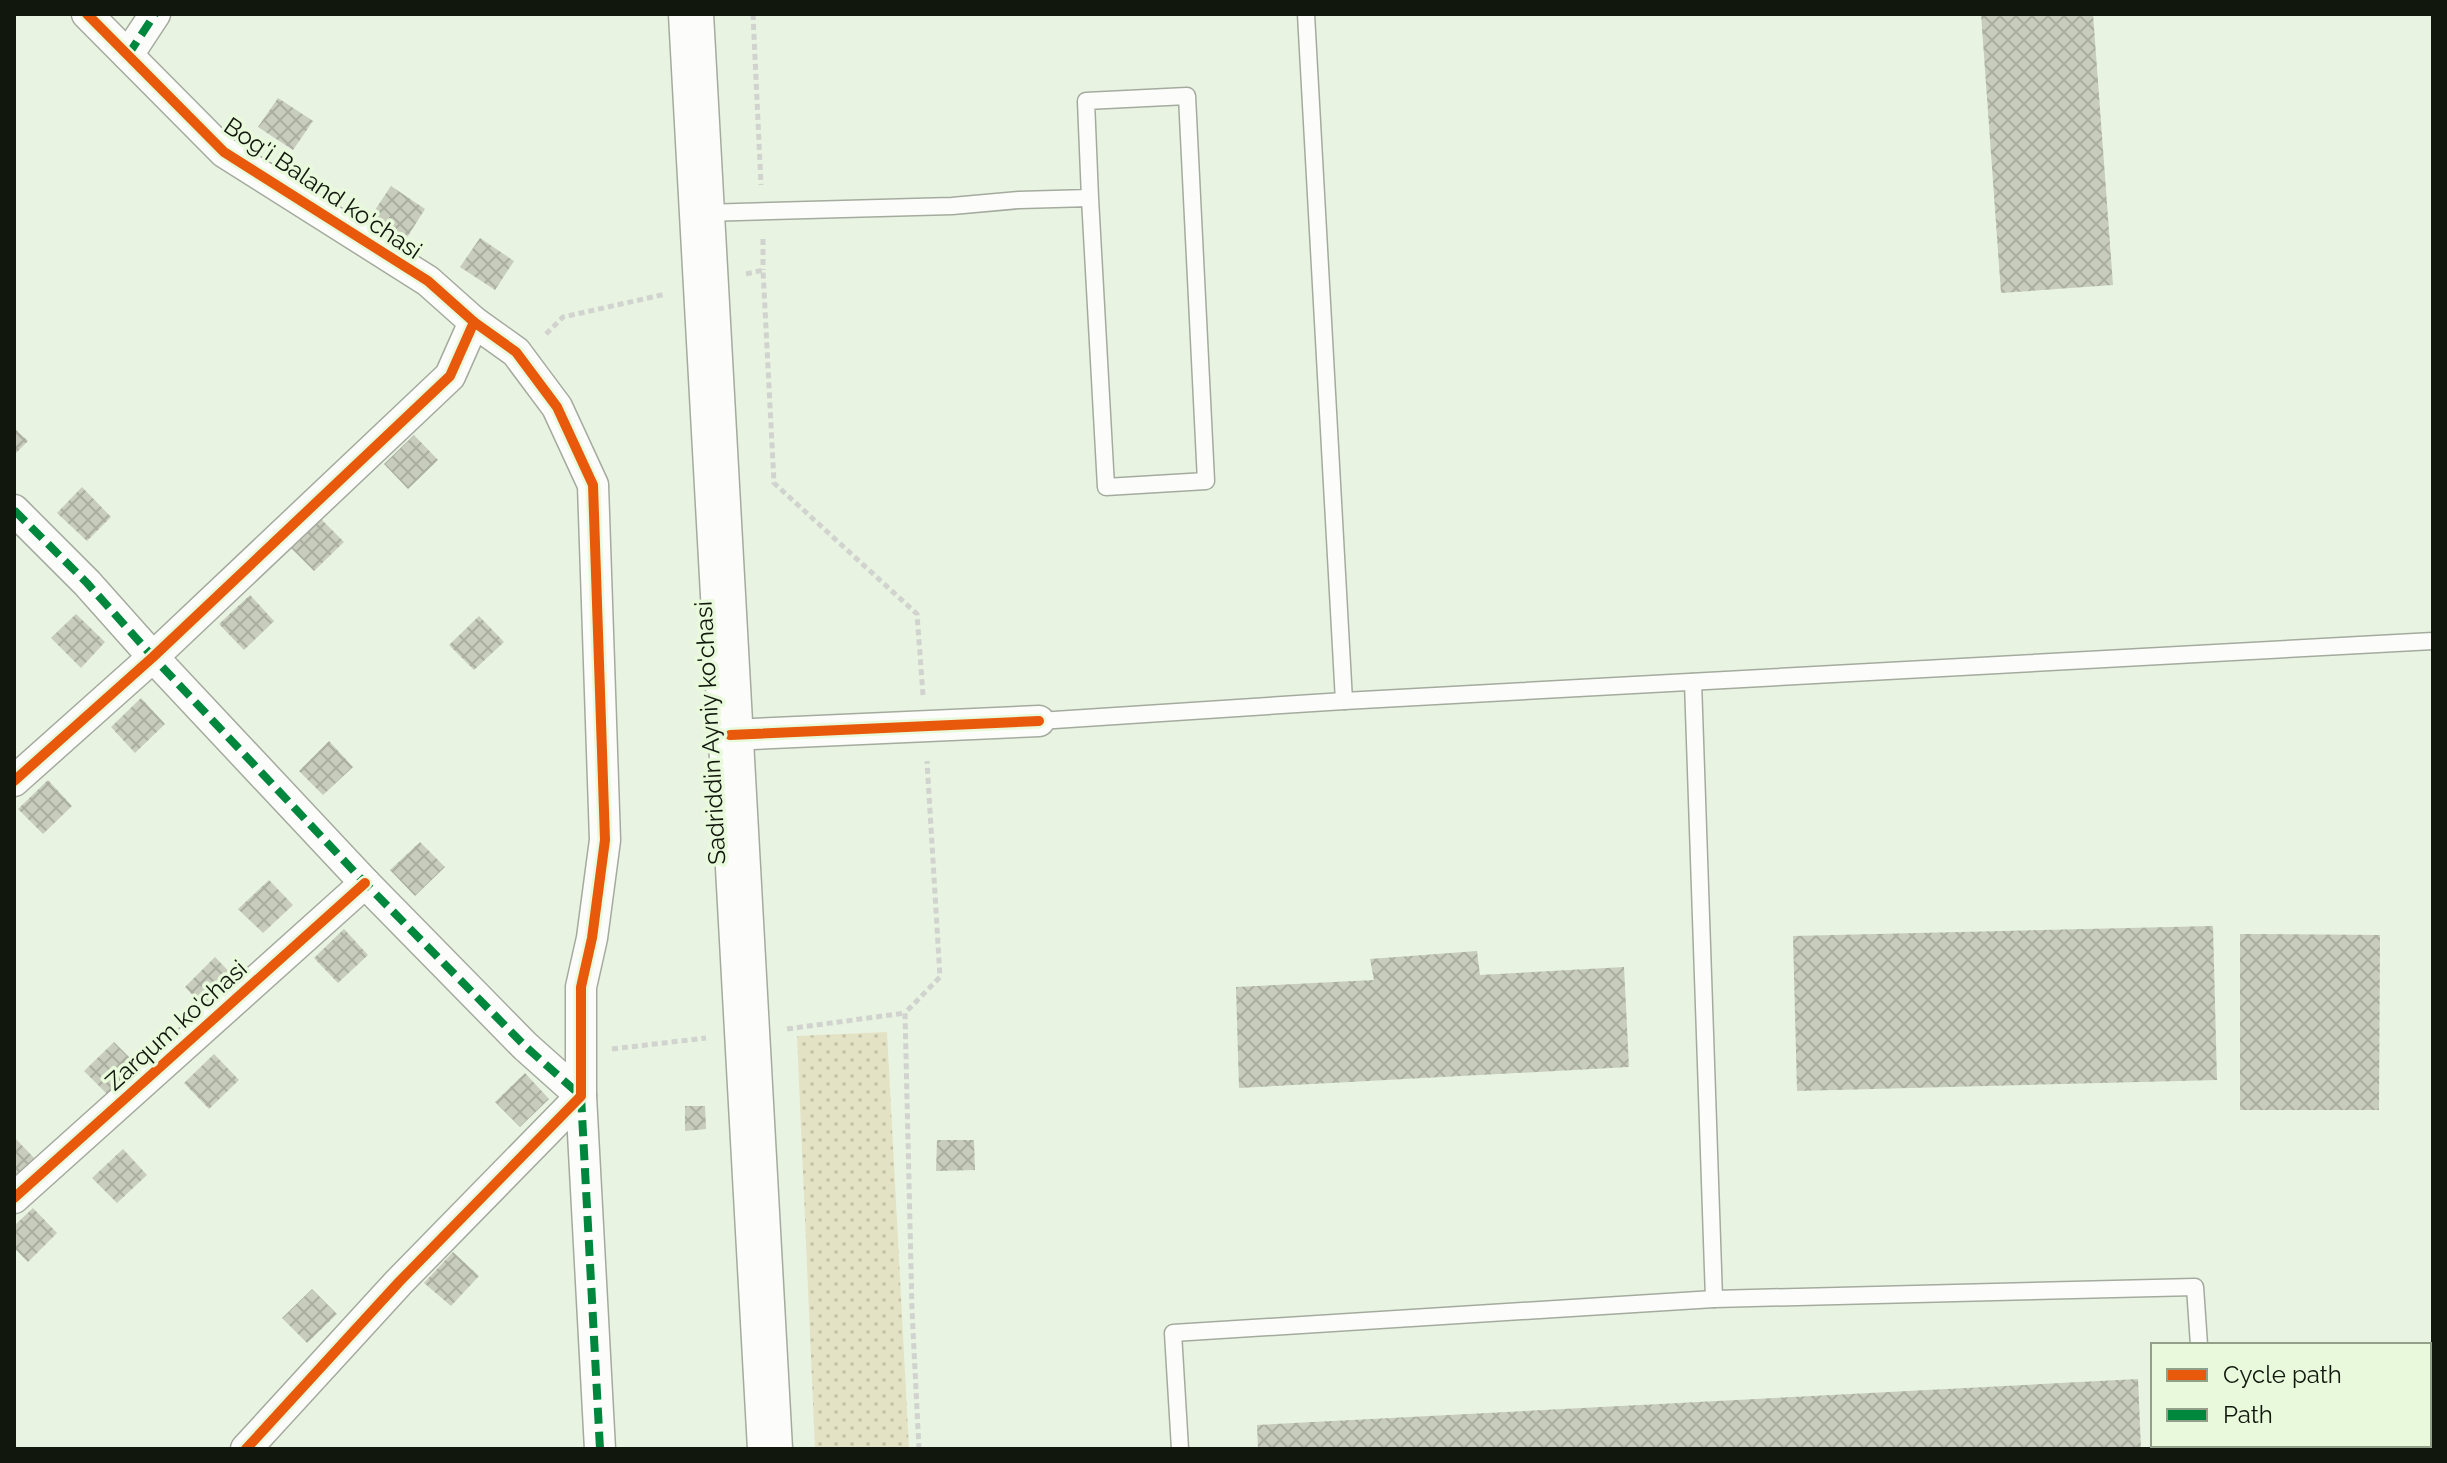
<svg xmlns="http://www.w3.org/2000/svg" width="2447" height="1463" viewBox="0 0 2447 1463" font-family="Raleway,sans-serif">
<defs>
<pattern id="grass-dots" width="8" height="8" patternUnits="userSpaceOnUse" patternTransform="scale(2)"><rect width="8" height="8" fill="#e4e2c4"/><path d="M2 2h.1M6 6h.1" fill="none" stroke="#c3c1a7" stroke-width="1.8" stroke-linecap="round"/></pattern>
<pattern id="building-cross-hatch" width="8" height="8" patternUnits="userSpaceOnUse" patternTransform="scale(2)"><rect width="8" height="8" fill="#c7ccbd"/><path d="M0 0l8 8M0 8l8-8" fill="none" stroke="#aaaea1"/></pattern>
</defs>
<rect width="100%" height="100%" fill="#e9f3e2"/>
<!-- grass -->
<polygon fill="url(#grass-dots)" points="887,1032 909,1449 815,1449 797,1036"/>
<!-- building -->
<g fill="url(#building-cross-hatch)">
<polygon points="1981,14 2093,14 2113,285 2001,293"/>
<polygon points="278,98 313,121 293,150 258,127"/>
<polygon points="391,186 425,209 406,239 371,216"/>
<polygon points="480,238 514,261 495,290 460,267"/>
<polygon points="14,428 28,441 14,455"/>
<polygon points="414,435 438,460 408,489 384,464"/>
<polygon points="82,487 111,517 87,541 57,513"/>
<polygon points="319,517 344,542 314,571 289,546"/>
<polygon points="250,595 274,621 244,650 219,624"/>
<polygon points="76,614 105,642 81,668 51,638"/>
<polygon points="479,616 504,642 474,670 449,645"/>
<polygon points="141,698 165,724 135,753 111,727"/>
<polygon points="329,741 353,767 323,795 299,771"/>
<polygon points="48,780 72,806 43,834 18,809"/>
<polygon points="420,842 445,867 415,896 390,870"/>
<polygon points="269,880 293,905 263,933 238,909"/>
<polygon points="2213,926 2217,1080 1797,1091 1793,936"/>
<polygon points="344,929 368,955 338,983 314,958"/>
<polygon points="2240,934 2380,935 2379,1110 2240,1110"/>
<polygon points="1477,951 1480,975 1624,967 1629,1067 1239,1088 1236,987 1374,980 1370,959"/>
<polygon points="215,957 240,983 209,1012 185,987"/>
<polygon points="114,1042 139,1067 109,1096 84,1071"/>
<polygon points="214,1054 239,1080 209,1109 184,1083"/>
<polygon points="525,1073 549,1099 520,1127 495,1102"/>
<polygon points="685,1106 705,1106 706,1129 685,1131"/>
<polygon points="14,1137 35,1159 14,1179"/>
<polygon points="937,1140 974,1140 975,1170 936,1171"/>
<polygon points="123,1149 147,1175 117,1203 92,1178"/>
<polygon points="33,1208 57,1233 28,1262 14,1248 14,1226"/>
<polygon points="453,1252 479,1276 451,1306 424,1283"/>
<polygon points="312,1289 337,1314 307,1343 282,1318"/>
<polygon points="2138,1379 2141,1449 1258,1449 1257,1425"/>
</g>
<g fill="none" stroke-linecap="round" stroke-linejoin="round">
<defs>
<g id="lane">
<polyline points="1306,14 1344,701"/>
<polyline points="703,213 952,206 1019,200 1090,198 1106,487 1206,481 1187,96 1086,101 1090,198"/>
<polyline points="1693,682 1714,1299"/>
<polyline points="1039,721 1344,701 2433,641"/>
<polyline points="2206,1445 2206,1449"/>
<polyline points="1180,1449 1173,1333 1714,1299 2195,1287 2199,1345"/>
</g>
<g id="street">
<polyline points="87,14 224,152 428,281 474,322 516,352 557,407 593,485 605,840 592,938 581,987 581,1096 399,1282 246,1449"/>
<polyline points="128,55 155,14"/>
<polyline points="14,510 87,583 153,657 365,883 525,1046 581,1096 600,1449"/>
<polyline points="730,735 1039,721"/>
<polyline points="14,781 153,657 450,376 474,322"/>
<polyline points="14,1198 365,883"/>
</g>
<polyline id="secondary" points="691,14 770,1449"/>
</defs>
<!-- lane casing -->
<use href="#lane" stroke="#a4ab9e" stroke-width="19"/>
<!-- street casing -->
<use href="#street" stroke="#a4ab9e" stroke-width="33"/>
<!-- secondary casing -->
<use href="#secondary" stroke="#a4ab9e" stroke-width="47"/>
<!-- path -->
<g stroke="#d0d3ce" stroke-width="5" stroke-dasharray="6 4" stroke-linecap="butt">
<polyline points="753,14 761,185"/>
<polyline points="763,239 763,270"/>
<polyline points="746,274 763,270 774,483 917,614 923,695"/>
<polyline points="546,334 563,317 666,294"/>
<polyline points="787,1029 905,1013"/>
<polyline points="612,1049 706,1038"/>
<polyline points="919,1449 912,1310 905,1013 940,977 927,761"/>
</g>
<!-- lane -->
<use href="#lane" stroke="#fcfdfb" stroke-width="16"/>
<!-- street -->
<use href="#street" stroke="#fcfdfb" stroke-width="30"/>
<!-- secondary -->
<use href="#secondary" stroke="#fcfdfb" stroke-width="44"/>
<!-- quiet -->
<g stroke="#00873e" stroke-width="8" stroke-dasharray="16 8" stroke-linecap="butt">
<polyline points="128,55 155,14"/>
<polyline points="14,510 87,583 153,657 365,883 525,1046 581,1096 600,1449"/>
</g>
<defs>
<g id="cycleway">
<polyline points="87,14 224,152 428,281 474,322 516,352 557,407 593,485 605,840 592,938 581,987 581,1096 399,1282 246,1449"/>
<polyline points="730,735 1039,721"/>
<polyline points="14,781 153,657 450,376 474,322"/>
<polyline points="14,1198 365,883"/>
</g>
</defs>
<!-- cycleway casing -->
<use href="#cycleway" stroke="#e8fadb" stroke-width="15"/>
<!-- cycleway -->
<use href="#cycleway" stroke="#e8590c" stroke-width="10"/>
</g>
<g text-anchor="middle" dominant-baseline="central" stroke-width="7" stroke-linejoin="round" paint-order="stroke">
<!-- street labels -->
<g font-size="24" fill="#11170d" stroke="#e8fadb">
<text transform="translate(323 188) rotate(34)">Bog'i Baland ko'chasi</text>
<text transform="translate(710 733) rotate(-93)">Sadriddin Ayniy ko'chasi</text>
<text transform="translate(176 1025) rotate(-42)">Zarqum ko'chasi</text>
</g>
</g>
<!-- border -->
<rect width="2447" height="1463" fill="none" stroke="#11170d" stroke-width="32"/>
<!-- legend -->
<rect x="2151" y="1343" width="280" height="104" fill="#e8fadb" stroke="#929f89" stroke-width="2"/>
<rect x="2167" y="1369" width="40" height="12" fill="#e8590c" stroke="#929f89" stroke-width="2"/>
<text x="2223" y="1383" font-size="24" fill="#11170d">Cycle path</text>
<rect x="2167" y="1409" width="40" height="12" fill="#00873e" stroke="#929f89" stroke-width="2"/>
<text x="2223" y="1423" font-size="24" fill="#11170d">Path</text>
</svg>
